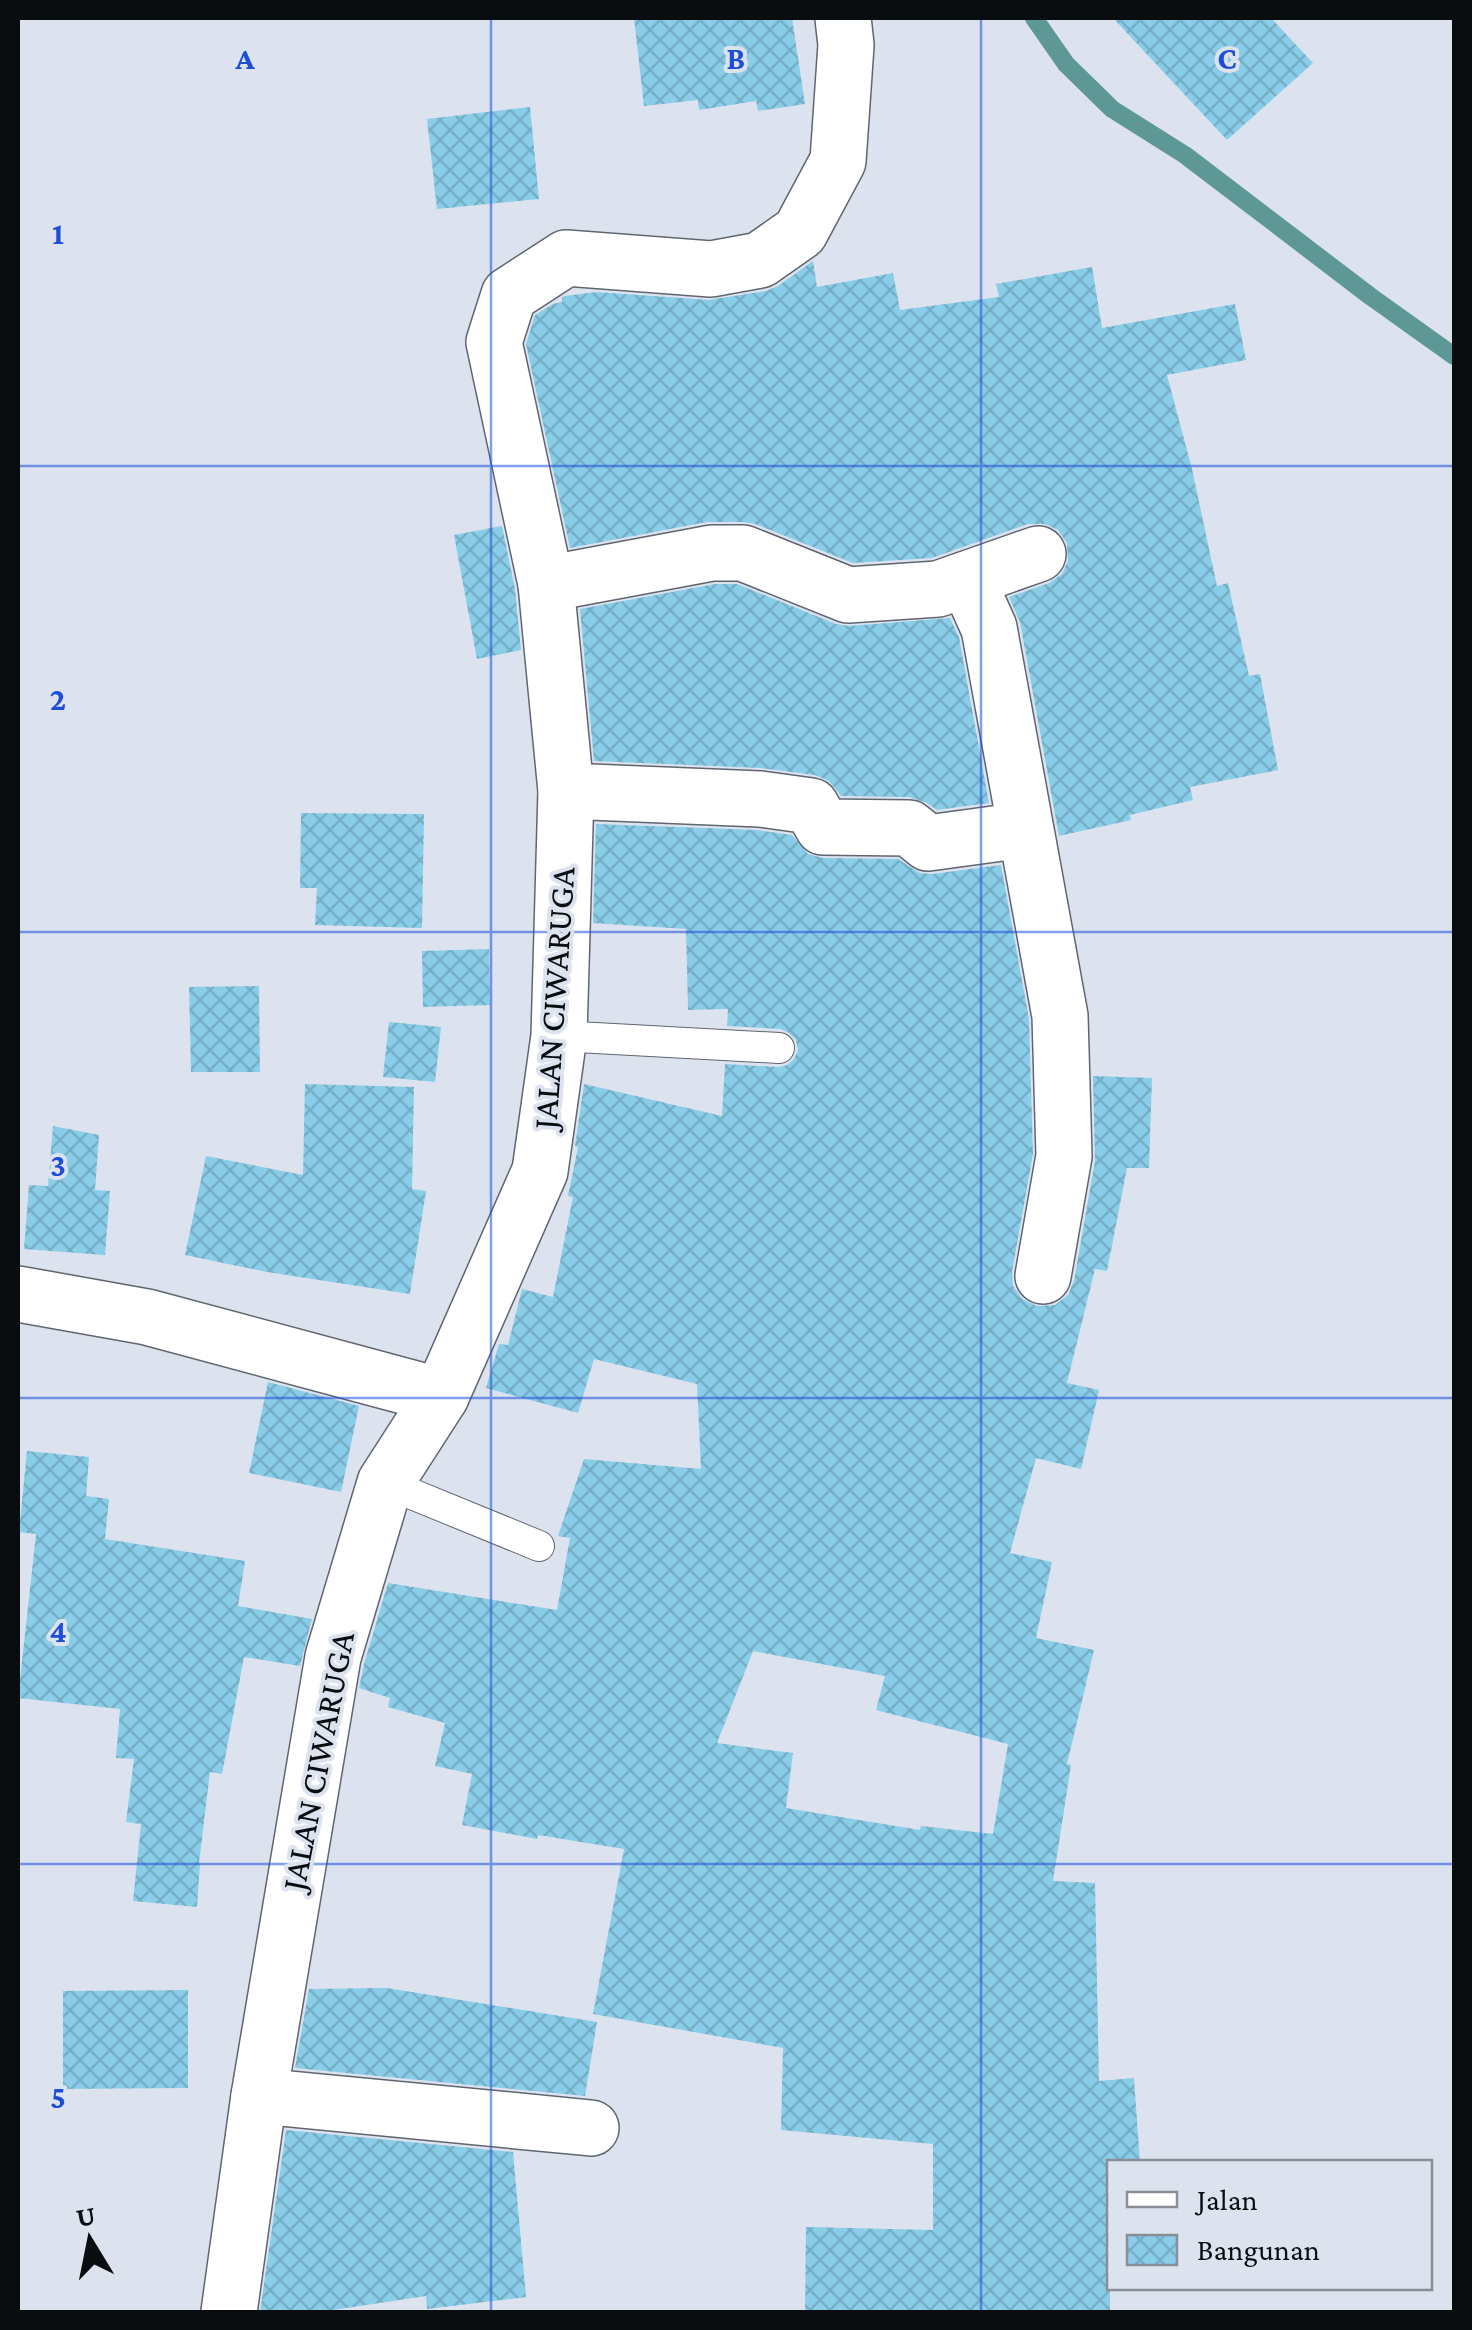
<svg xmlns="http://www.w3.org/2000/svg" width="1472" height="2330" viewBox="0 0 1472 2330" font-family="'Crimson Pro',serif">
<defs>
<pattern id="building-cross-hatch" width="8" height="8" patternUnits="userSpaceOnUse" patternTransform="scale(2.5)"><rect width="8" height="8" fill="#89cde9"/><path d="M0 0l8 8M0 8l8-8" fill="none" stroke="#75afc7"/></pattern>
</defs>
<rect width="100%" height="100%" fill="#dce3ef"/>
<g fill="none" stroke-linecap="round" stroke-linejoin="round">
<!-- stream -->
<polyline stroke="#5d9796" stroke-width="18" points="1034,18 1066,64 1112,109 1185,155 1370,296 1454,356"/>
</g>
<!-- building -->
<g fill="url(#building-cross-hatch)" fill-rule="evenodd">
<polygon points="634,18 792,18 805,104 758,111 756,101 699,110 698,100 644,106"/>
<polygon points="1113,18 1271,18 1313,63 1227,140"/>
<polygon points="530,107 539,199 437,209 427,119"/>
<polygon points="813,261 817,287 893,273 900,310 999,297 996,284 1092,267 1102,328 1235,304 1246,360 1167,375 1192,469 1217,586 1228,583 1249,676 1260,674 1278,770 1190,787 1193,800 1130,815 1131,820 1059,836 1020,622 1009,597 1049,583 1062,574 1068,561 1067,543 1058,530 1045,524 1028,524 932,558 853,563 755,524 743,522 707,522 570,548 526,344 535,315 553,304 562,302 562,298 565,296 596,292 709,300 766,291 778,286"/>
<polygon points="502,526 515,589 521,650 477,659 454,535"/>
<polygon points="715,584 737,584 836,624 849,626 950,618 959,637 989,803 937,810 927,803 909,797 841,796 829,781 815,775 761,768 594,761 580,609"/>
<polygon points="301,813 424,814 422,928 315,925 317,888 300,888"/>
<path d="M596 824 757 830 792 835 808 854 823 858 898 859 920 873 932 874 1001 865 1029 1019 1033 1154 1012 1272 1013 1286 1022 1299 1037 1306 1055 1305 1068 1295 1074 1281 1095 1161 1093 1076 1152 1078 1149 1168H1127L1107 1271 1095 1269 1067 1383 1099 1390 1081 1469 1036 1458 1010 1553 1052 1562 1036 1638 1094 1650 1067 1764 1071 1765 1053 1881 1095 1883 1099 2081 1134 2078 1140 2162H1110V2312H805L806 2227 933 2230V2144L781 2130 783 2048 593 2014 624 1849 538 1835 537 1839 462 1825 472 1774 435 1766 445 1723 388 1707 390 1698 359 1688 364 1664 388 1583 557 1610 570 1538 558 1536 584 1459 701 1469 697 1384 594 1359 578 1413 486 1388 499 1344 508 1345 522 1289 553 1297 573 1197 568 1196 578 1147 575 1146 584 1084 722 1116 725 1064 779 1067 787 1065 794 1059 798 1050 796 1040 788 1032 780 1029 727 1026 728 1009 688 1010 686 929 593 923ZM753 1651 885 1676 876 1710 1008 1744 993 1834 921 1826 920 1830 786 1808 793 1753 717 1743Z"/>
<polygon points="489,949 490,1005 423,1007 422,951"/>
<polygon points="259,986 260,1072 191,1072 189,987"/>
<polygon points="389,1022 441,1027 435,1082 383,1077"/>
<polygon points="305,1084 414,1087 412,1189 426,1191 410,1294 267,1272 185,1255 206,1156 303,1175"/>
<polygon points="53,1126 99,1135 95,1190 110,1191 105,1255 24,1249 29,1185 48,1186"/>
<polygon points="268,1382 359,1406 341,1492 249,1473"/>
<polygon points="27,1451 89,1457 86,1496 109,1499 105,1539 245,1561 238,1606 312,1619 300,1666 244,1657 222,1774 210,1772 199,1863 200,1863 197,1907 133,1901 141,1824 126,1822 134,1759 116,1758 120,1709 18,1698 36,1534 19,1532"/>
<polygon points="387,1988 597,2022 585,2096 295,2068 309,1989"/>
<polygon points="188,1990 188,2088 63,2089 63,1991"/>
<polygon points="286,2130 513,2152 526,2297 427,2309 426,2296 320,2312 260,2312"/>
</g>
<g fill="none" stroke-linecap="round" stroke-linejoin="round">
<defs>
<g id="service">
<polyline points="559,1036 779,1048"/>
<polyline points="385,1483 539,1546"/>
</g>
<g id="minor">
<polyline points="967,579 989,628 1060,1016 1064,1156 1043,1276"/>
<polyline points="546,584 712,553 743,553 848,595 938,589 1038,554"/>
<polyline points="566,791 760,799 811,806 823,827 909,828 928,843 1024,830"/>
<polyline points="18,1294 147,1317 441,1396"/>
<polyline points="259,2096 591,2128"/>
</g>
<polyline id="tertiary" points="229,2312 259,2096 333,1657 385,1483 441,1396 540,1171 559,1036 566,791 546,584 494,342 509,295 566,258 711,269 760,260 800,232 838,161 846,45 843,18"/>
</defs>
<!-- service casing -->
<use href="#service" stroke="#5f6670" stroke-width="32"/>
<!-- minor casing -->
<use href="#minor" stroke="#5f6670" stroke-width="58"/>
<!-- tertiary casing -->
<use href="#tertiary" stroke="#5f6670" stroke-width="58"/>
<!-- service -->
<use href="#service" stroke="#fff" stroke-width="30"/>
<!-- minor -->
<use href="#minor" stroke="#fff" stroke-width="55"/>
<!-- tertiary -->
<use href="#tertiary" stroke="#fff" stroke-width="55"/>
</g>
<!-- grid -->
<path fill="none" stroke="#1d4ed8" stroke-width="2.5" stroke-opacity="0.55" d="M491 18V2312M981 18V2312M18 466H1454M18 932H1454M18 1398H1454M18 1864H1454"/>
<g text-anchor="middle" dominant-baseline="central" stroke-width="8" stroke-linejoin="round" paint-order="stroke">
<!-- street labels -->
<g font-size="35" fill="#0a0d10" stroke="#dce3ef">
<text transform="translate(554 998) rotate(-86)">JALAN CIWARUGA</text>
<text transform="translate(318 1761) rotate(-79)">JALAN CIWARUGA</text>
</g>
</g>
<g font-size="32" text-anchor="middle" font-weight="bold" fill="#1d4ed8" stroke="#dce3ef" stroke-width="8" stroke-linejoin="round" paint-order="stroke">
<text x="245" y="69">A</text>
<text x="736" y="69">B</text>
<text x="1227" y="69">C</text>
<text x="58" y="244">1</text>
<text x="58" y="710">2</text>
<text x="58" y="1176">3</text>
<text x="58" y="1642">4</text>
<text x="58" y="2108">5</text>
</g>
<!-- border -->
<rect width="1472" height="2330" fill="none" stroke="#0a0d10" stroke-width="40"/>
<!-- legend -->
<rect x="1107" y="2160" width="325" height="130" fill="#dce3ef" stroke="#888d96" stroke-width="2.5"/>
<rect x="1127" y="2192" width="50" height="15" fill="#ffffff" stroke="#888d96" stroke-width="2.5"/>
<text x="1197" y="2210" font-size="30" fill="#0a0d10">Jalan</text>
<rect x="1127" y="2235" width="50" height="30" fill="url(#building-cross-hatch)" stroke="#888d96" stroke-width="2.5"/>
<text x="1197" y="2260" font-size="30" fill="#0a0d10">Bangunan</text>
<!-- north arrow -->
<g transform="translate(90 2240) rotate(350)" stroke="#dce3ef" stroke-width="8" paint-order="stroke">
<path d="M0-8L18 38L0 25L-18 38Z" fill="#0a0d10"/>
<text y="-15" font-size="28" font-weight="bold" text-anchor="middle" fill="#0a0d10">U</text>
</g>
</svg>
